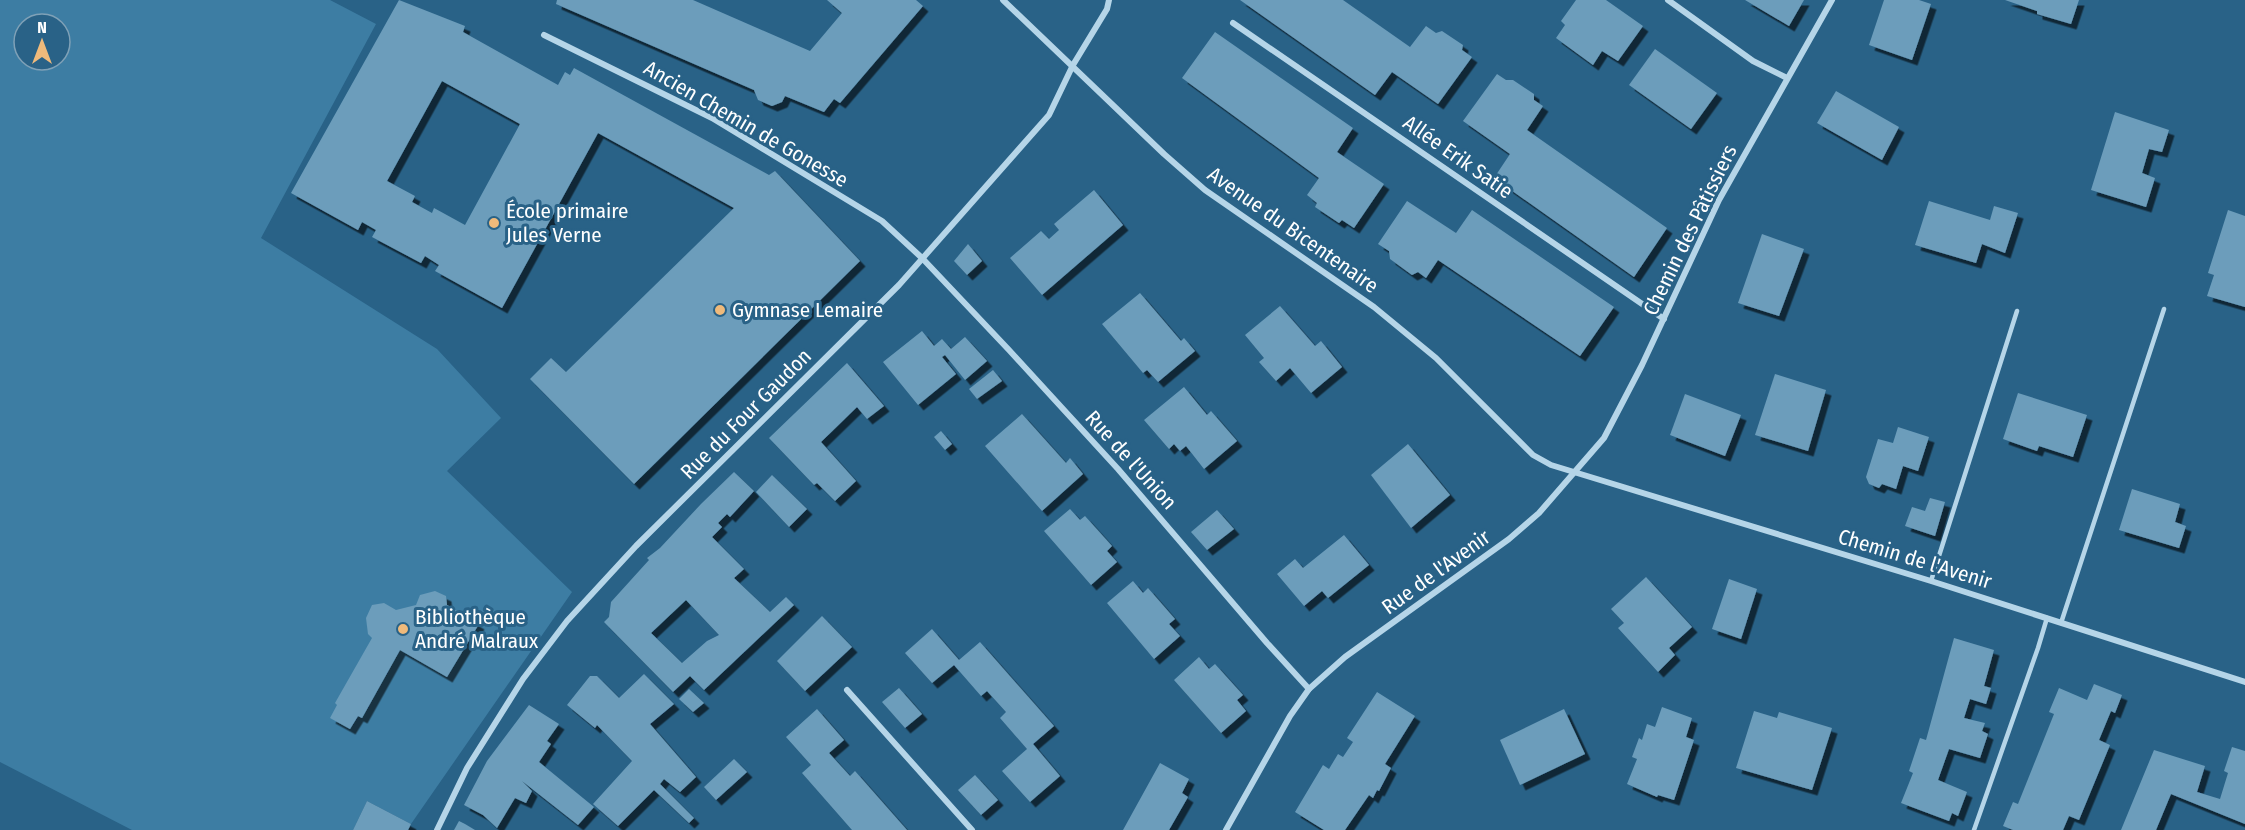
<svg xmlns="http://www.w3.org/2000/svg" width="2245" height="830" viewBox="0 0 2245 830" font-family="'Fira Sans Condensed',sans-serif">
<defs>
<filter id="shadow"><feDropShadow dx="5.5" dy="5.5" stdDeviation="0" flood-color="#0009"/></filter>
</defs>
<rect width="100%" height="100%" fill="#296287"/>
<!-- green -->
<path fill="#3d7da3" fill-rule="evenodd" d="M0 0H330L376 24 261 238 437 349 501 418 447 471 572 592 411 824 367 801 353 830H132L0 762ZM24 24H60V60H24Z"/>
<!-- building -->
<g fill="#6c9dbb" fill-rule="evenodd" filter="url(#shadow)">
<path d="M399 0 465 26 463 32 558 85 565 72 570 75 574 68 769 175 775 171 860 261 634 484 530 379 551 358 566 372 734 208 598 133 502 308 435 271 439 265 425 256 421 263 372 237 376 230 362 222 358 230 291 193ZM442 81 520 124 465 225 434 208 432 213 412 202 415 196 387 181Z"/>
<polygon points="557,0 693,0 810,51 842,13 827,0 916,0 923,6 840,103 834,99 824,112 785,96 782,102 772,106 758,100 754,90 556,4"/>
<polygon points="1240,0 1343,0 1410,47 1426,26 1436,33 1442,31 1463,45 1462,50 1472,57 1438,104 1392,72 1375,95"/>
<polygon points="1576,0 1606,0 1643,26 1618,61 1602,51 1593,65 1556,38 1565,25 1561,21"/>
<polygon points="1745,0 1804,0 1789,26"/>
<polygon points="1884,0 1919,0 1931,4 1912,60 1869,45"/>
<polygon points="2005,0 2079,0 2071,24 2037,14 2037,11"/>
<polygon points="1215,32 1353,128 1337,152 1384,184 1354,228 1342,220 1339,223 1315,207 1317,203 1307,195 1319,178 1182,78"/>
<polygon points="1655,49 1717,93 1691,129 1629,85"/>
<polygon points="1497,74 1506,80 1513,80 1534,94 1534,100 1543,106 1527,130 1667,228 1634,277 1494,178 1510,154 1463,121"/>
<polygon points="1836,91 1899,127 1882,160 1817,123"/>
<polygon points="2115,112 2169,130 2162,152 2149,149 2142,173 2155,178 2146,207 2091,190"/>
<polygon points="1094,190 1123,225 1042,295 1010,258 1041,231 1049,239 1059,230 1054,224"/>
<polygon points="1407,201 1456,233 1472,210 1614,307 1580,356 1438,260 1426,278 1418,272 1412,275 1390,259 1389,251 1378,244"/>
<polygon points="1929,201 1990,220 1994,206 2018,213 2005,253 1982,244 1976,263 1915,245"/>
<polygon points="2228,210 2245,216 2245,307 2207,296 2214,275 2208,273"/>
<polygon points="1762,234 1804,249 1779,316 1738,303"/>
<polygon points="968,244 982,261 967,275 954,261"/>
<polygon points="1140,293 1181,341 1184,338 1195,351 1158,382 1147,370 1143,373 1102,324"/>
<polygon points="1280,306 1315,346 1321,341 1342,367 1311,393 1290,368 1276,381 1259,362 1264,358 1245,335"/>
<polygon points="922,331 934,346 942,339 951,349 965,337 987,361 965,380 945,355 942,357 956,374 918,405 883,362"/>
<polygon points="847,363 884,406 867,419 857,407 821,442 856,481 835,501 817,483 814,485 769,438"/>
<polygon points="993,370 1002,381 977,399 969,389"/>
<polygon points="1775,374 1826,390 1808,451 1755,435"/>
<polygon points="1184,387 1207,415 1211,411 1237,441 1204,469 1186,446 1180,451 1174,444 1169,449 1144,420"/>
<polygon points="2018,393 2087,415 2073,457 2039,446 2037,451 2003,439"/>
<polygon points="1685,394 1741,415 1725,456 1670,435"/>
<polygon points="1022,414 1066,463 1070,458 1083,474 1042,511 985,446"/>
<polygon points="1898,427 1929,437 1918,471 1903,466 1896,489 1882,484 1879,488 1869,484 1866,477 1878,439 1893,443"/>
<polygon points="941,431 952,444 945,450 934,437"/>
<polygon points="1408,444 1450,495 1411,528 1371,475"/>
<path d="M734 472 754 491 730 517 727 514 718 523 722 527 712 537 744 569 734 578 770 612 786 597 794 605 704 690 690 676 673 692 604 622 609 617 611 602 649 560 647 558 660 548 701 504ZM686 600 719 635 707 641 682 663 651 633Z"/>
<polygon points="772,475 807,509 789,527 756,492"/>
<polygon points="2132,489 2180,504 2175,522 2186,526 2179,548 2119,530"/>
<polygon points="1930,498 1945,502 1935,536 1905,526 1912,507 1925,511"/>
<polygon points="1070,509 1080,520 1085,516 1112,546 1107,551 1117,562 1091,585 1044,531"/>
<polygon points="1217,510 1234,529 1207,550 1191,532"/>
<polygon points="1344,535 1369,565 1328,598 1322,591 1304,606 1277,574 1295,559 1303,568"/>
<polygon points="1646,577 1692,627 1669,648 1675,655 1658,672 1618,628 1624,623 1611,609"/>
<polygon points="1729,579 1757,589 1741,639 1712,629"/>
<polygon points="1133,581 1143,593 1148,588 1175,619 1169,624 1180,636 1154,659 1107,603"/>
<polygon points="435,591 446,596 447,605 479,624 447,677 400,650 362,718 358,716 350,729 330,718 337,705 335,703 372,638 368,634 366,618 372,605 384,603 396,610 416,605 420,595"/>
<polygon points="822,616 852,647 805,691 777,661"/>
<polygon points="932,629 959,660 980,642 1054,726 1033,744 1060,776 1030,802 1002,771 1027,749 1000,718 1006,712 987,691 981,696 954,665 932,683 905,653"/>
<polygon points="1954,638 1994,650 1984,686 1991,688 1986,704 1970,699 1964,718 1985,723 1982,731 1988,734 1980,758 1949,749 1938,780 1967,792 1958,816 1952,813 1949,821 1901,803 1913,773 1909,771 1920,738 1926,740"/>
<polygon points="1199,657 1209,669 1215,664 1243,695 1237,700 1246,711 1221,733 1174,680"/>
<polygon points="644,674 674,704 650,724 696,777 680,792 664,779 660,784 694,818 689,823 654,790 618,826 593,804 632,761 597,725 595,728 567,705 590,676 597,676 619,698"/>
<polygon points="2094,684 2122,695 2115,713 2111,711 2099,740 2110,745 2079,820 2069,816 2063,830 2013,830 2003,826 2013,802 2018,804 2054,714 2049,712 2059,688 2087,700"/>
<polygon points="899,688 922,714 905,728 882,702"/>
<polygon points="689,689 704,703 693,712 679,699"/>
<polygon points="1377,692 1415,716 1385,764 1391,768 1379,791 1377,790 1373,798 1369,795 1345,830 1324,830 1295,812 1323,765 1329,769 1338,754 1343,757 1353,742 1347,738"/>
<polygon points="529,705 559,724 547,741 551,744 539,762 594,807 578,825 522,781 532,791 526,803 515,798 497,828 483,815 464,805 487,761"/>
<polygon points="1662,707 1692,718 1686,737 1694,740 1674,800 1658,795 1657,797 1627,784 1637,759 1632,757 1639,738 1642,740 1647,724 1655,727"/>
<polygon points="817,709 844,740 829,753 850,776 855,771 907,830 852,830 802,773 811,765 786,737"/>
<polygon points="1564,709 1585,754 1520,785 1500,740"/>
<polygon points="1754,711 1777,718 1779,712 1832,728 1812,790 1736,768"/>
<polygon points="2232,747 2245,751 2245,824 2171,794 2156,830 2121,830 2154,750 2205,766 2197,792 2220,799 2228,773 2224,771"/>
<polygon points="734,759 747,772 716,800 704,787"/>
<polygon points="1160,763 1189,779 1182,793 1188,797 1169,830 1123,830"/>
<polygon points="975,775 998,800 981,815 958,790"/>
<polygon points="367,801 411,824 408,830 353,830"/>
<polygon points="459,821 465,824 475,830 454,830"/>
</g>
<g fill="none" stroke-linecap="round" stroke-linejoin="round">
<!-- service -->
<g stroke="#b5d5e8" stroke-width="4.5">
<polyline points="1931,581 2017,311"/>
<polyline points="2061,623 2164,309"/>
<polyline points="1974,830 2038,648 2047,618"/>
</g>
<!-- minor -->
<g stroke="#b5d5e8" stroke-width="6">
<polyline points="1003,0 1164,154 1205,190 1374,307 1436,358 1533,455 1551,465 1931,581 2245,682"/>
<polyline points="1668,0 1753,61 1787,78"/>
<polyline points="1233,23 1664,319"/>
<polyline points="544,35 712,118 882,221 922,258 1009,350 1118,469 1267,643 1309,689"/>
<polyline points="847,690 972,830"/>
<polyline points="437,830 467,768 523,679 567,621 636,546 899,285 1049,115 1073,65 1107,9 1109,0"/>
<polyline points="1226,830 1290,716 1309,689 1345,657 1509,539 1539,513 1604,438 1642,365 1719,200 1832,0"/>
</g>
</g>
<!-- markers -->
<g fill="#efba7b" stroke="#296287" stroke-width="2">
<circle cx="494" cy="223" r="6"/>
<circle cx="720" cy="310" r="6"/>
<circle cx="403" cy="629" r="6"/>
</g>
<g text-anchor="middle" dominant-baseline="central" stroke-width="6" stroke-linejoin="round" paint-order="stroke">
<!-- street labels -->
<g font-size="21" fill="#fff" stroke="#296287">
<text transform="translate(746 124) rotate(30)">Ancien Chemin de Gonesse</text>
<text transform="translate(1458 157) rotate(35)">Allée Erik Satie</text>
<text transform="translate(1293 230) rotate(35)">Avenue du Bicentenaire</text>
<text transform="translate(1690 230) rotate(-64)">Chemin des Pâtissiers</text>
<text transform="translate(746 414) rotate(-45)">Rue du Four Gaudon</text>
<text transform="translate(1131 460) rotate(48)">Rue de l'Union</text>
<text transform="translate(1915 559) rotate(17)">Chemin de l'Avenir</text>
<text transform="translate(1436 572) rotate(-36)">Rue de l'Avenir</text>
</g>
<!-- poi labels -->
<g font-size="21" fill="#fff" stroke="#296287" text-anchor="start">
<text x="506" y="211">École primaire<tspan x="506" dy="24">Jules Verne</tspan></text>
<text x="732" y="310">Gymnase Lemaire</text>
<text x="415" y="617">Bibliothèque<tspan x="415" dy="24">André Malraux</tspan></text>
</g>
</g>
<!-- north arrow -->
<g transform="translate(42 42)"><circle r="28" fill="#296287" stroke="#7fa1b7" stroke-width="1.5"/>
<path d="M0-4.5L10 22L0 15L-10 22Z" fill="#efba7b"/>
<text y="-9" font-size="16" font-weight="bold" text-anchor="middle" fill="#ffffff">N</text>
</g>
</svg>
